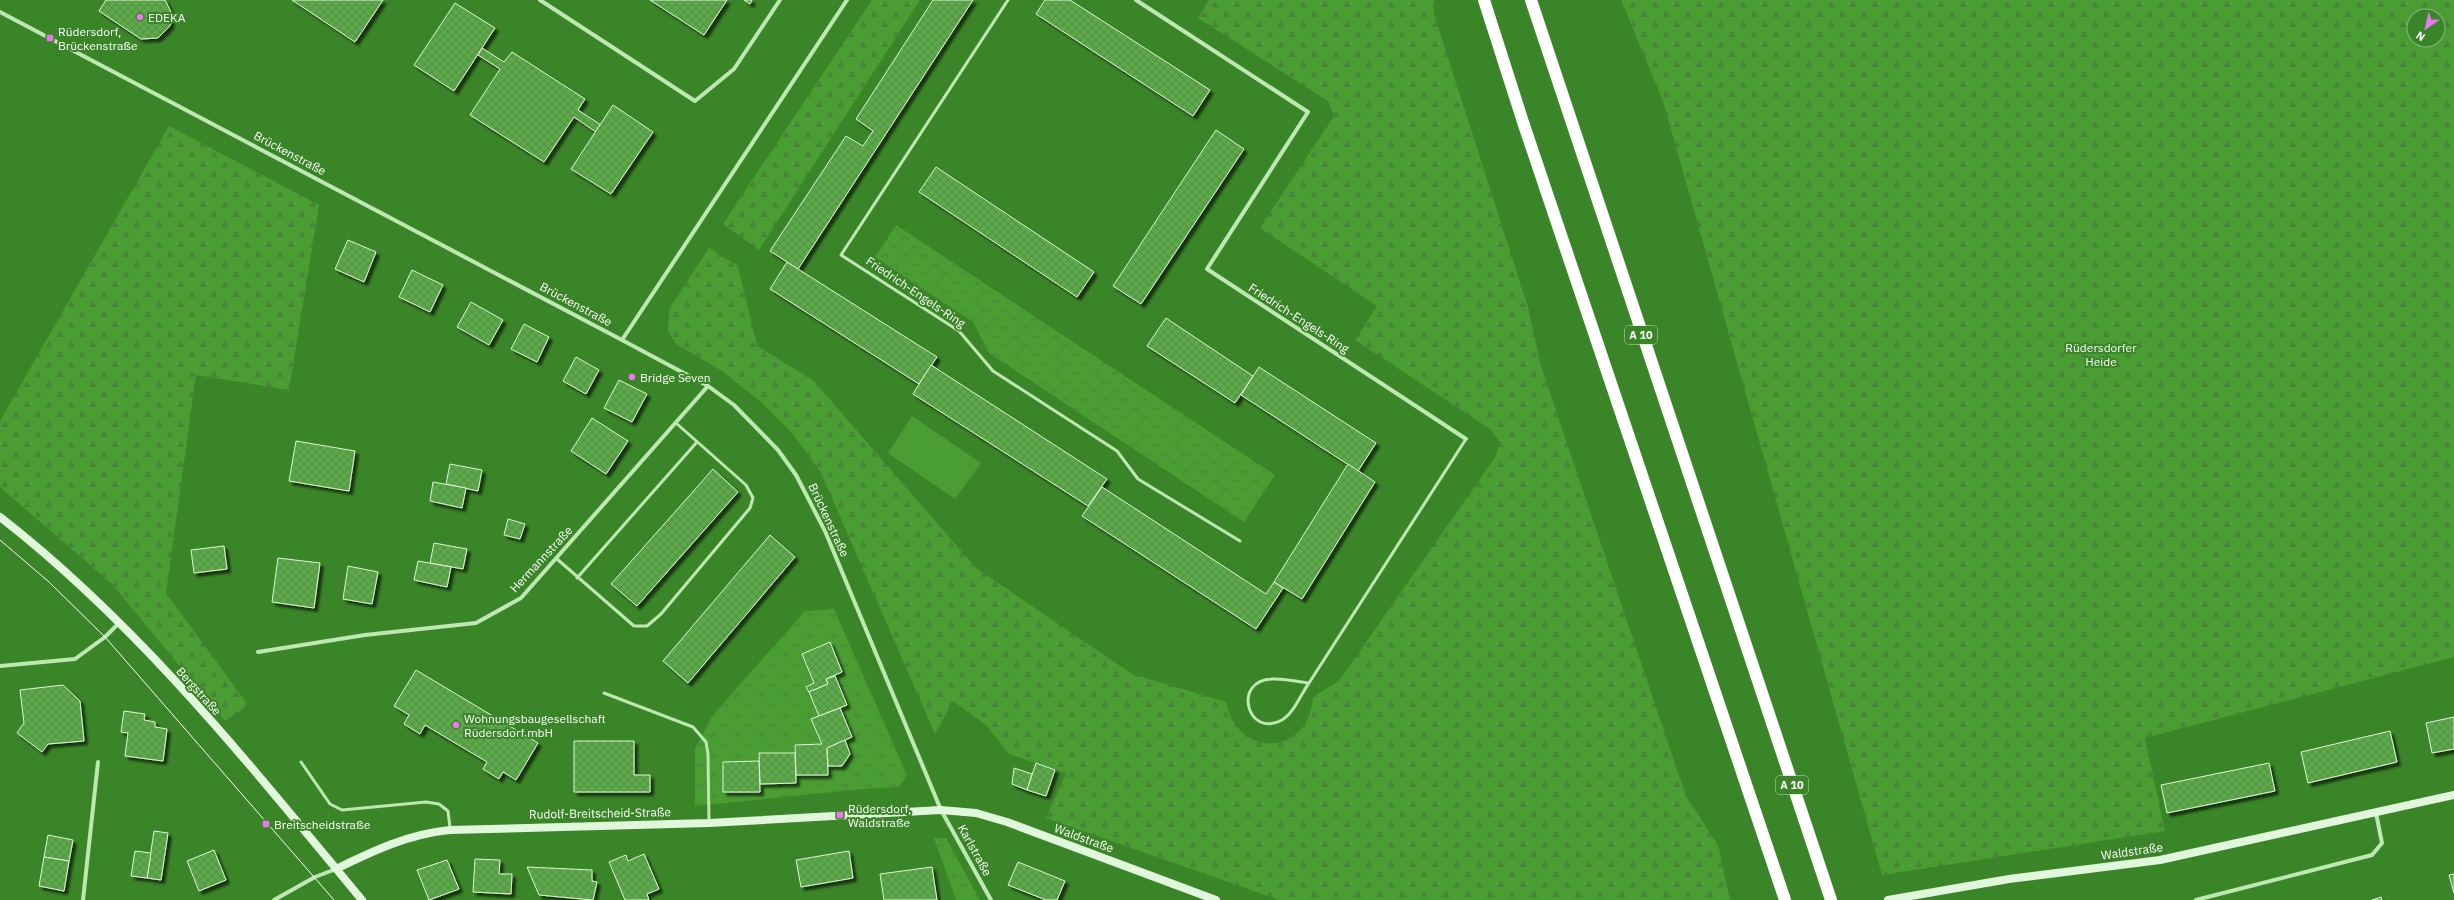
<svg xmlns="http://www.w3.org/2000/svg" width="2454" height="900" viewBox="0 0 2454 900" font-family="'IBM Plex Sans',sans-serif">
<defs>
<pattern id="grass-tufts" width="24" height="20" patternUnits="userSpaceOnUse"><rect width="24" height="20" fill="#499d32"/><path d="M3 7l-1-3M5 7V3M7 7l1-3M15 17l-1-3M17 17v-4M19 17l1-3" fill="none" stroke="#4a813b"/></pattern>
<pattern id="forest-firs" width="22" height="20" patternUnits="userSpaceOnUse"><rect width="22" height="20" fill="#499d32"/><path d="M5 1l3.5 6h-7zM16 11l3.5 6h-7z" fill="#4a813b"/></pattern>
<pattern id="park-crowns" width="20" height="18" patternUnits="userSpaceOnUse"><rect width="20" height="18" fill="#499d32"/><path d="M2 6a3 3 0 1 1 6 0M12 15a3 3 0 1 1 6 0" fill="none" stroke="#4a813b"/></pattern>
<pattern id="building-cross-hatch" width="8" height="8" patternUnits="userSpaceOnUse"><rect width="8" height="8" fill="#5ca948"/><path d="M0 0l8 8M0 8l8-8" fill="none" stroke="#578d49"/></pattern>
<filter id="shadow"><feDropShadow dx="3.5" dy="3.5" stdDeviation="1" flood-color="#0009"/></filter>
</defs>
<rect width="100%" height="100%" fill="#3a8527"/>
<!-- grass -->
<g fill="url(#grass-tufts)">
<polygon points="834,609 907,775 899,787 862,789 695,806 695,749 713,715 805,611"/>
<polygon points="934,838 946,838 980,900 956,900"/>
</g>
<!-- forest -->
<g fill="url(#forest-firs)" fill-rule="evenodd">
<polygon points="872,0 920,0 759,250 723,224"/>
<path d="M1209 0H1434V14L1528 307 1541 366 1686 796 1718 845 1730 900H1279L1046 818 1066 773 1009 754 987 726 953 701 935 734 821 473 792 433 762 403 722 371 676 344 668 331 669 309 709 248 738 266 757 346 813 380 976 568 1132 674 1226 702C1238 760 1309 756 1313 697L1339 681 1496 456 1500 442 1490 429 1355 340 1377 306 1260 228 1334 116 1328 101 1198 18Z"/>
<path d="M1621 0H2454V657L2145 738 2165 831 1882 875 1663 101ZM2414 16H2438V40H2414Z"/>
<polygon points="169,126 319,205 289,390 196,375 166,593 248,705 225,721 112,584 0,487 0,421"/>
</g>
<!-- park -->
<polygon fill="url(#park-crowns)" points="896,225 1275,475 1244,522 989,353 973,322 875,257"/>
<!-- pitch -->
<polygon fill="#499d32" points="912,416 981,463 955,499 888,453"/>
<!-- building -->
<g fill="url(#building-cross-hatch)" stroke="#ddf6d6" filter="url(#shadow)">
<polygon points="106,0 165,0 172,14 170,26 158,38 141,39 99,11"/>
<polygon points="292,0 383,0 355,42"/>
<polygon points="650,0 727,0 704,35"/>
<polygon points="744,0 752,0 750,4"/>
<polygon points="933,0 973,0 798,269 770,251 846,136 863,146 873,131 856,119"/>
<polygon points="1045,0 1070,0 1210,90 1193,116 1036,14"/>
<polygon points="455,3 495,28 454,91 414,65"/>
<polygon points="482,48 504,62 512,52 585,99 578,110 601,125 596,132 574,117 544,162 470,115 500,69 478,55"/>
<polygon points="613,105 653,132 611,194 571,169"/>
<polygon points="1216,130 1244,149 1141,304 1113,286"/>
<polygon points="936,167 1094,272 1077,297 919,192"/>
<polygon points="348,240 376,252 364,282 335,269"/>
<polygon points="787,262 937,357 919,384 770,289"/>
<polygon points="412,270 443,285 430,312 399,297"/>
<polygon points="471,302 503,320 489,345 457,327"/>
<polygon points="1166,318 1253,376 1235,403 1147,346"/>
<polygon points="524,324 549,337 537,362 511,349"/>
<polygon points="576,357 599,370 586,394 563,381"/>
<polygon points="931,365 1107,479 1088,506 913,394"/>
<polygon points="1259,367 1376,443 1358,471 1241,395"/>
<polygon points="619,380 647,394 632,422 604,408"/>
<polygon points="592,418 628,441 606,474 571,451"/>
<polygon points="296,441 355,451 349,491 289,481"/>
<polygon points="450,464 482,470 478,491 446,484"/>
<polygon points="1348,464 1375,482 1302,599 1274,582"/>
<polygon points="713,469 738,492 637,606 611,584"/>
<polygon points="433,482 466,488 462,508 430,501"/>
<polygon points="1102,487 1266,594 1274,582 1283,588 1256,629 1082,516"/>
<polygon points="508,519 525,524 520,539 504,535"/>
<polygon points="770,535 795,557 688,683 663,661"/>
<polygon points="434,543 467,549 463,569 430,563"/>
<polygon points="224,546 227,569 194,573 191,550"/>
<polygon points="278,558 320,563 314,608 272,602"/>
<polygon points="418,561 451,567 447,587 414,580"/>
<polygon points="348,566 378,572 372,604 343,599"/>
<polygon points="830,642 842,672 826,679 828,684 809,692 806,687 814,683 802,654"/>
<polygon points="416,670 538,743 516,780 503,772 499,779 483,769 487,762 425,725 420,734 404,724 409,715 394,706"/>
<polygon points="835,676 847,705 819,716 809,692 828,684 826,679"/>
<polygon points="63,685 80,701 84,741 48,744 42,752 17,733 24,723 20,690"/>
<polygon points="840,708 852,737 827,748 828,775 796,775 795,745 822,744 811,719"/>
<polygon points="124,711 145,714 144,720 155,722 155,727 167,729 163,761 125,756 128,733 121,732"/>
<polygon points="2454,717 2454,749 2432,753 2426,723"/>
<polygon points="2390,731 2397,762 2308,783 2301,752"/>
<polygon points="845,740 850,754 842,766 828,766 827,748"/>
<polygon points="574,741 634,741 634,775 650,775 650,792 574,792"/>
<polygon points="759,753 795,753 796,783 760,784"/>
<polygon points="759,761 760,792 723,792 723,762"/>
<polygon points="1036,763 1055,770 1046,796 1027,790"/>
<polygon points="2269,763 2275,791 2167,813 2161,785"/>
<polygon points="1014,768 1032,774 1027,790 1012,784"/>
<polygon points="154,831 168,833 161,880 147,878"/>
<polygon points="48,835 73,840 69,861 44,857"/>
<polygon points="214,850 226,880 199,891 187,861"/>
<polygon points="135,851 151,853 147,878 131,876"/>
<polygon points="849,851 853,878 801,887 796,860"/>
<polygon points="644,854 659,889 647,894 649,900 625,900 609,862 626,855 628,861"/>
<polygon points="44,857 69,861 64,891 39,886"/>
<polygon points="475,859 500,860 499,874 512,874 511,894 473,892"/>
<polygon points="447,860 459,889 429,900 417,870"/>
<polygon points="1018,862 1065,881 1057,900 1046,900 1008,885"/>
<polygon points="527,867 592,870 592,881 597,882 593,900 539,895"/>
<polygon points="932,867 937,900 884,900 880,874"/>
<polygon points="2454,874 2454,893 2449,875"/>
<polygon points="2381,897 2382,900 2372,900"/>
</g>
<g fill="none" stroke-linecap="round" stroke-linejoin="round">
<!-- lane -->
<g stroke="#bee8b2" stroke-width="3">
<polyline points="1008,0 841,255 959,331 993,371 1117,451 1138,479 1240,541"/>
<polyline points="557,559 634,626 647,626 661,614 750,508 753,498 746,485 676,423"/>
<polyline points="577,578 697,442"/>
<path d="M1309 683C1301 694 1294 713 1282 720 1247 739 1232 680 1272 679 1284 678 1297 682 1309 683L1466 439"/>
<polyline points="604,693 693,727 706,742 708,754 709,823"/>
<polyline points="301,762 330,804 342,810 426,802 439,804 448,811 450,828"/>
</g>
<!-- street -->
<g stroke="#bee8b2" stroke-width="4">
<polyline points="540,0 695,101 734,69 780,0"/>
<polyline points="1136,0 1308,112 1207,269 1466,439"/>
<polyline points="0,12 622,340 708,386 734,405 778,450 796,475 825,531 941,810 991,900"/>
<polyline points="622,340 847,0"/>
<polyline points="258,652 365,635 476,623 521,598 708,386"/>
<polyline points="0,666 75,659 105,637 120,622"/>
<polyline points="83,900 98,762"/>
<polyline points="274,900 315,877 336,869"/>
<polyline points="2196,900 2372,855 2382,843 2376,813"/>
</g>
<!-- secondary -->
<g stroke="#e1f7dc" stroke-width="8">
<path d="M0 517C139 625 250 765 362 900"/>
<path d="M336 869C373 851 408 834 450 830L709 823 941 810 976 813 1007 822 1216 900"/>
<polyline points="1888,900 2009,879 2160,860 2454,795"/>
</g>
<!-- highway -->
<g stroke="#fff" stroke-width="12">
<polyline points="1484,0 1523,122 1785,900"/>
<polyline points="1531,0 1831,900"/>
</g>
<!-- tram -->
<polyline stroke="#fff" stroke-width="1" points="0,540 49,582 105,637 334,900"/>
</g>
<!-- markers -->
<g fill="#ea78f0" stroke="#3a8527" stroke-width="1.5">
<circle cx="140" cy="17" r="4"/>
<rect x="46" y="34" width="8" height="8" rx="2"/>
<circle cx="632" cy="377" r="4"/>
<circle cx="456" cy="725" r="4"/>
<rect x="836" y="811" width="8" height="8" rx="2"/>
<rect x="262" y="820" width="8" height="8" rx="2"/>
</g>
<g text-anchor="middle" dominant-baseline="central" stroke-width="4" stroke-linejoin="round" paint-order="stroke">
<!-- shield labels -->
<g fill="#3a8527" stroke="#c4dabe" stroke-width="1">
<rect x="1625" y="326" width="32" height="18" rx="3"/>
<rect x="1776" y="776" width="32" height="18" rx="3"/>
</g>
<g font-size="11" font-weight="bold" fill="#fff">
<text x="1641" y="335">A 10</text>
<text x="1792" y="785">A 10</text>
</g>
<!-- poi labels -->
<g font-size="12" fill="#fff" stroke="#3a8527" text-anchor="start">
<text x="148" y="17">EDEKA</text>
<text x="58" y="31">Rüdersdorf,<tspan x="58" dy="14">Brückenstraße</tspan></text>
<text x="640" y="377">Bridge Seven</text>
<text x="464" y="718">Wohnungsbaugesellschaft<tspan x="464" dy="14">Rüdersdorf mbH</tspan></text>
<text x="848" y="808">Rüdersdorf,<tspan x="848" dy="14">Waldstraße</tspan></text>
<text x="274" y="824">Breitscheidstraße</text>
</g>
<!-- street labels -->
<g font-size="12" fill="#fff" stroke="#3a8527">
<text transform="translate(290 153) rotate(28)">Brückenstraße</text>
<text transform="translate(916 292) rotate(34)">Friedrich-Engels-Ring</text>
<text transform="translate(576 304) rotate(28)">Brückenstraße</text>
<text transform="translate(1299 318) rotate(33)">Friedrich-Engels-Ring</text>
<text transform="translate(829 520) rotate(65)">Brückenstraße</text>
<text transform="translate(541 559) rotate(-47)">Hermannstraße</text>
<text transform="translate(199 691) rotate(48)">Bergstraße</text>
<text transform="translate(600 813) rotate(-1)">Rudolf-Breitscheid-Straße</text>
<text transform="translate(1084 838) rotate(20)">Waldstraße</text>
<text transform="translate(975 850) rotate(61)">Karlstraße</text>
<text transform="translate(2132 851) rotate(-8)">Waldstraße</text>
</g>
<!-- park labels -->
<g font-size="12" fill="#fafef9" stroke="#3a8527">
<text x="2101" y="347">Rüdersdorfer<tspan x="2101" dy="14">Heide</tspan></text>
</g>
</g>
<!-- north arrow -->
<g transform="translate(2426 28) rotate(214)"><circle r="19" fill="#3a8527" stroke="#89b67d"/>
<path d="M0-3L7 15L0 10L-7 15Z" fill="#ea78f0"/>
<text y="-6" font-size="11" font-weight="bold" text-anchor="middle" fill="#ffffff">N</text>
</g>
</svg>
